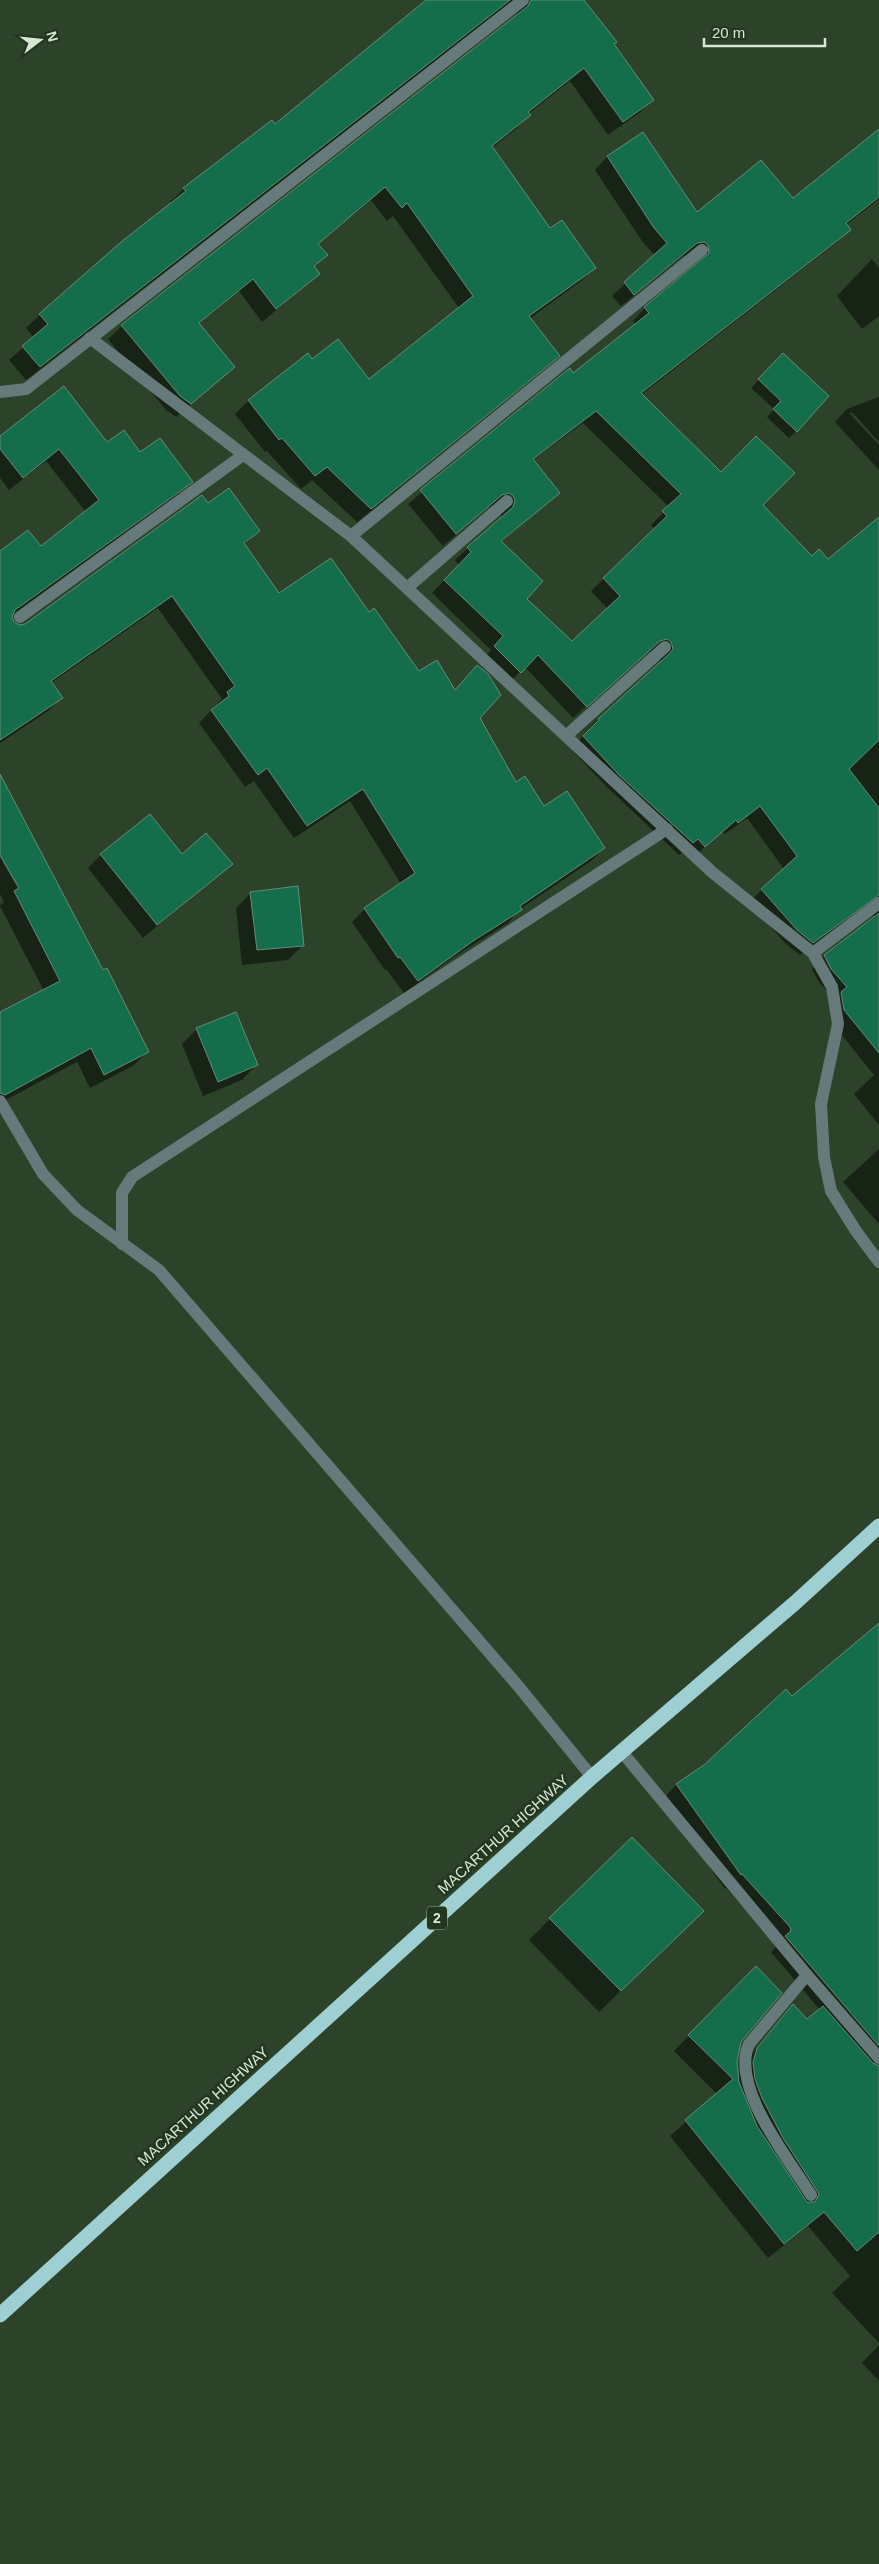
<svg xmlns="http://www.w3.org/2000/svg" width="879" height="2564" viewBox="0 0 879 2564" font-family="Arial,sans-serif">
<rect width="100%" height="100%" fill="#2c4229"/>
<!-- shadow -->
<g fill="#0007" fill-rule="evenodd">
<polygon points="428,0 582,0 653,99 639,113 608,135 570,81 528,114 529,115 516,129 492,148 550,230 595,268 581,281 529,319 558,355 544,369 357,522 312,480 301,489 267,451 265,452 235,414 249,400 312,361 369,380 459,308 393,216 387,221 371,200 317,245 326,255 313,267 319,274 262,322 239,291 198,325 233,367 176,417 166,410 108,339 122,326 517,17 516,8 508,5 26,380 9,360 34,338 26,328 40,315 171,204 170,202 184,189 275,126"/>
<path d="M879 130V199L846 225 850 230 837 242 641 395 721 474 761 505 812 557 828 561 879 517V1125L854 1094 874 1075 832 1023 835 1000 819 982 812 969 824 956 874 918 873 911 868 908 860 909 800 955 785 943 749 902 784 869 747 818 725 834 722 831 692 859 685 851 679 855 607 787 571 749 598 719 661 663 659 655 654 651 645 653 573 718 525 667 507 685 483 659 491 650 432 593 459 565 455 560 501 518V509L496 505 488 507 443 546 408 504 569 370 573 375 636 325 633 321 645 308 697 265 696 257 691 255 683 256 621 306 612 296 655 256 642 241 595 170 607 157 643 133 697 214 793 200ZM583 423 669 507 651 525 655 529 591 591 608 609 572 643 525 599 501 542 558 493 533 460Z"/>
<polygon points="872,259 879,268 879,316 862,329 837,296"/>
<polygon points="783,354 796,431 789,438 767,417 774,409 751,388"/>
<polygon points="879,397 879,442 853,413 849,413 879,445 879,470 835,422 847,409"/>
<polygon points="0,436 107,443 140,454 191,481 178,494 12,615 13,623 20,626 25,625 208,505 258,531 244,545 279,595 368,614 419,673 455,691 479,718 515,784 544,808 604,848 591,861 520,909 508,923 458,954 404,993 386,969 385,970 352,922 365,909 401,884 350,801 294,838 254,781 245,787 199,723 222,699 158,608 51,683 61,698 48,711 0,743 0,553 40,548 86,512 46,461 9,490 0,478"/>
<polygon points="0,800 103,971 147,1052 133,1066 90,1088 77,1062 0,1103 0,1014 44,991 0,906 4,902 0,894 0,857 21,894 23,893 0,852"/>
<polygon points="101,855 182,855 231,864 143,938 88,868"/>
<polygon points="251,893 303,945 288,960 242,965 236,908"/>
<polygon points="197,1029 256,1065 242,1080 203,1096 182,1044"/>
<polygon points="879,1149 879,1224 843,1182"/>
<polygon points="879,1624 879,2060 870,2068 879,2129 879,2343 832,2293 850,2276 808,2226 768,2258 670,2136 717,2094 674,2051 756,1968 736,2062 738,2079 742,2064 793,2006 807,2021 820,2010 771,1952 776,1947 775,1942 726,1888 725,1889 662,1800 677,1784 792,1697"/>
<polygon points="550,1919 681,1932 599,2012 529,1940"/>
<polygon points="879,2345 879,2381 862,2363"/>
</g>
<!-- building -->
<g fill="#146d4b" stroke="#678c79" fill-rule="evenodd">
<polygon points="426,0 510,0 40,367 22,346 48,324 39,314 121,242 186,191 183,188 272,120 275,124"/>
<polygon points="531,0 584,0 617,42 614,44 654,100 623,122 584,68 528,112 531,115 492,146 550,228 562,220 596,268 529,316 560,356 371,509 327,467 315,476 282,438 279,440 248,400 308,353 312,359 338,339 369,379 473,296 407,203 402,208 385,187 318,244 328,255 314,266 320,274 276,309 253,279 199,323 235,367 191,404 180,396 121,325 528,6"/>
<path d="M879 129V197L846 223 851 230 641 393 721 472 756 436 795 473 763 505 812 556 819 549 828 559 879 517V740L849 769 879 808V895L813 943 797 930 761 889 797 856 760 806 738 823 736 820 705 847 698 839 693 843 619 775 583 736 599 720 598 719 670 653 673 649 671 642 667 639 660 641 587 707 538 655 521 673 494 646 503 636 444 580 471 552 467 547 513 507 515 500 513 496 509 493 502 495 456 534 420 490 570 368 573 373 649 313 644 307 709 253 708 245 704 242 697 243 634 295 624 282 667 243 654 228 607 156 643 132 697 212 761 160 793 198ZM596 411 681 494 662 511 667 516 603 578 620 596 572 641 527 599 543 581 501 541 560 493 533 459Z"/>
<polygon points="783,353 829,396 797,432 773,409 781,401 758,379"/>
<polygon points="64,386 107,442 124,430 140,452 160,438 193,482 15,610 12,617 14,622 20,625 25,624 202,495 208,503 229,488 260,531 244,543 279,593 331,558 369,612 374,608 419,671 437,660 455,690 477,665 488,674 501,695 480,718 516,782 525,776 544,806 567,791 605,848 520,906 522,910 473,941 418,981 400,957 398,958 364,908 415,873 363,789 307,826 267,768 258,775 211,710 229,696 227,692 235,686 172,596 51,681 63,698 0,740 0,551 28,530 41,546 99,500 59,449 23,478 0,449 0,436"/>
<polygon points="0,774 103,970 107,968 149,1052 104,1075 91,1048 5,1095 0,1093 0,1012 60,981 14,891 19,888 0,855"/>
<polygon points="150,814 182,854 206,833 233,864 157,925 100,854"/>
<polygon points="298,886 304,946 257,950 250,892"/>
<polygon points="879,913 879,1053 844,1010 841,992 847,987 831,969 824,955"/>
<polygon points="236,1012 258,1065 218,1082 196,1028"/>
<polygon points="879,1623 879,2046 785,1936 791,1931 790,1927 742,1874 741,1875 676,1784 705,1764 786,1689 792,1696"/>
<polygon points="632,1837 704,1911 621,1991 549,1918"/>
<polygon points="756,1966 782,1993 741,2042 737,2062 739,2082 757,2126 807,2202 815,2202 819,2194 783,2138 762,2098 755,2079 753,2062 757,2048 793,2004 807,2019 823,2006 873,2063 879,2066 879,2232 857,2251 824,2212 784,2244 685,2120 733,2079 688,2035"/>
</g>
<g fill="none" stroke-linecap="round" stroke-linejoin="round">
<!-- minor -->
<g stroke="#667a7b" stroke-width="12">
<polyline points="90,338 351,536 712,872 813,953 832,987 838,1024 821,1104 824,1157 831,1191 856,1231 879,1262"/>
<polyline points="0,392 26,389 523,0"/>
<polyline points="351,536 702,250"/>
<polyline points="407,588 507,501"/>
<polyline points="20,617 243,455"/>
<polyline points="566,736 665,647"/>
<polyline points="813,953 879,903"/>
<polyline points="0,1101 43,1174 77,1210 159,1270 519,1687 592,1777"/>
<polyline points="122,1244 122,1193 132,1177 667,829"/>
<polyline points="622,1752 807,1975 879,2058"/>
<path d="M807 1975 749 2044C730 2087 788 2158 811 2195"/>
</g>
<!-- highway -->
<polyline stroke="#9ecfd2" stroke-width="15" points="0,2315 592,1777 796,1602 879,1526"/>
</g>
<g text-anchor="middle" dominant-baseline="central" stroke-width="5" stroke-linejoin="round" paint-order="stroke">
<!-- shield labels -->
<rect fill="#22371f" stroke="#a2b2a0" stroke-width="1" x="427" y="1906.5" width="20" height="23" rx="4"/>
<g font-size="14" font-weight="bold" fill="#d9e7d7">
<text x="437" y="1918">2</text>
</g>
<!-- street labels -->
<g font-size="15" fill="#d9e7d7" stroke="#22371f">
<text transform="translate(503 1834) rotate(-42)">MACARTHUR HIGHWAY</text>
<text transform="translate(203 2106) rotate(-42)">MACARTHUR HIGHWAY</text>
</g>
</g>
<!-- north arrow -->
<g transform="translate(40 40) rotate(74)" stroke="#22371f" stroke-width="4" paint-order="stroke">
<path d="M0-4L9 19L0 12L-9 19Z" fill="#d9e7d7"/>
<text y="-8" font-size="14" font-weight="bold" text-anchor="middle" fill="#d9e7d7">N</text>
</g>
<!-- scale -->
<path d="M704 38v8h121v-8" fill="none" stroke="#d9e7d7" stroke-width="2.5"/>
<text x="712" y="38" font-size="15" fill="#d9e7d7" stroke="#22371f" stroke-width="4" paint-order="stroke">20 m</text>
</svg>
